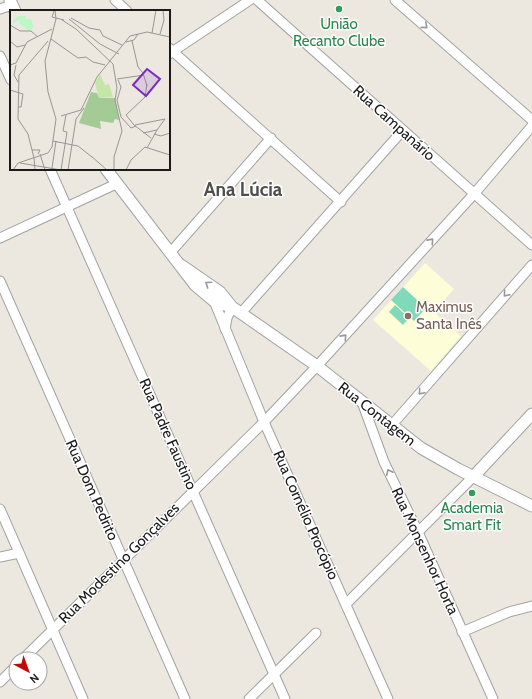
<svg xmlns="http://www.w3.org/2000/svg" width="532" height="699" viewBox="0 0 532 699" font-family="Cabin,sans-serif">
<rect width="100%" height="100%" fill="#ece8e0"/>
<!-- education -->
<polygon fill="#fdfed8" points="425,263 454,289 434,312 461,336 431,371 373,320"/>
<!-- pitch -->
<g fill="#80dab9">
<polygon points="403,287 426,308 414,321 391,300"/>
<polygon points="395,305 409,318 403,325 389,312"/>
</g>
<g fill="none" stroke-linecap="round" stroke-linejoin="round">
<defs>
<g id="minor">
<polyline points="115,0 127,11"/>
<polyline points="257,0 532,245"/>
<polyline points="395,0 532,120"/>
<polyline points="0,9 12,5"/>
<polyline points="169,48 341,202"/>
<polyline points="169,54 250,0"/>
<polyline points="0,56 11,80"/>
<polyline points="50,169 285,699"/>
<polyline points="0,238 116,184"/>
<polyline points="170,253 271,138"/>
<polyline points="0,281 185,699"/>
<polyline points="214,301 264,422 388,699"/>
<polyline points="241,313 403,130"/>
<polyline points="225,329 227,318 232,307"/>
<polyline points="362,402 384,462 418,532 493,699"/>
<polyline points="391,426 532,265"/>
<polyline points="0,509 83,699"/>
<polyline points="0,557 19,553"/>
<polyline points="346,604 474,476"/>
<polyline points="462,632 509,612 532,606"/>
<polyline points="23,659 264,422 317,366 474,194 532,126"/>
<polyline points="0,682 16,666"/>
<polyline points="249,699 316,633"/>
</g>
<g id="tertiary">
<polyline points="10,0 15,11"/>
<polyline points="106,169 195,285 214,301 231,307"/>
<polyline points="181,265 220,292 232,307 317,366 421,448 458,469 532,506"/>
<polyline points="474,476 532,414"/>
</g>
</defs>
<!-- minor casing -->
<use href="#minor" stroke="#a2a2a2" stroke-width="11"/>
<!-- tertiary casing -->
<use href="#tertiary" stroke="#a2a2a2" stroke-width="13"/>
<!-- minor -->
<use href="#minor" stroke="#fff" stroke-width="9"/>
<!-- tertiary -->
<use href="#tertiary" stroke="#fff" stroke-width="11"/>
</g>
<!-- one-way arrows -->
<defs><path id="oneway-chevron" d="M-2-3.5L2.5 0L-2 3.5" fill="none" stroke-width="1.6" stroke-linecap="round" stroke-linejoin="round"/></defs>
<g stroke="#989898">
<use href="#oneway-chevron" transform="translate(425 26) rotate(41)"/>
<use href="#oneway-chevron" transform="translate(431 241) rotate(-48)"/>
<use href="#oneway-chevron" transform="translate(208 284) rotate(-145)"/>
<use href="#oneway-chevron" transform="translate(506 294) rotate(131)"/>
<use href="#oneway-chevron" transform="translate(344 337) rotate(-48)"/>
<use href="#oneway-chevron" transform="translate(421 392) rotate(131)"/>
<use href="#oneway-chevron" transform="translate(389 472) rotate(-116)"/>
</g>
<!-- markers -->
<g fill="#2e9e5b" stroke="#fff" stroke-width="1.5">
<circle cx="339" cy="9" r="4"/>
<circle cx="472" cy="493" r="4"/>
</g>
<circle fill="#8d6e63" stroke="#fff" stroke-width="1.5" cx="408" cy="316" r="4"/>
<g text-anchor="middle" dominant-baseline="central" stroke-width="3" stroke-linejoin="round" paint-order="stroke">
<!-- leisure labels -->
<g font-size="15" fill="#27864d" stroke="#fff">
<text x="339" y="24">União<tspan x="339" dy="17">Recanto Clube</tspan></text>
<text x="472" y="508">Academia<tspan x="472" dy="17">Smart Fit</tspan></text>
</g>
<!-- street labels -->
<g font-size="15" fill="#1b1b1b" stroke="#fff">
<text transform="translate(394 123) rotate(42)">Rua Campanário</text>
<text transform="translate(377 414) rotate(38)">Rua Contagem</text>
<text transform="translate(168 434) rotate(66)">Rua Padre Faustino</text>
<text transform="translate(92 490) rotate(66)">Rua Dom Pedrito</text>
<text transform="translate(306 515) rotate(66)">Rua Cornélio Procópio</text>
<text transform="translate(425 551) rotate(65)">Rua Monsenhor Horta</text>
<text transform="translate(119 563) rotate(-45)">Rua Modestino Gonçalves</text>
</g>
<!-- education labels -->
<g font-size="15" fill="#785e54" stroke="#fff" text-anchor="start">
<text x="416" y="307">Maximus<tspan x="416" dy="17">Santa Inês</tspan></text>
</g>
<!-- district labels -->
<g font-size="19" font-weight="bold" fill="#4e4e4e" stroke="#fff">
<text x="243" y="189">Ana Lúcia</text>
</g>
</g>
<!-- overview -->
<g transform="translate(10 10)">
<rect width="160" height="160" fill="#ece8e0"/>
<path d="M90 64 95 75 99 74 103 87 89 88 85 73Z" fill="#c4e6a7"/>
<path d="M81 82 87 83 89 88H105L109 110 105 109 103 113 90 111 91 119 69 113Z" fill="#a4ca96"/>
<path d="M8 6H16V9H21L24 17 20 21 10 14 9 10 3 13V10Z" fill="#bdf7c3"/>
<path fill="none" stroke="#989691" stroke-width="1" d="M44 1 42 7 54 10M61 8 79 18 90 20 93 26 112 35M59 9 90 34 109 44M52 10 66 19 103 54 107 78 105 90 112 121 104 147V160M0 15 10 21H21L28 27M142 23 146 0M150 24 154 10 153 0M41 29 68 48 76 47 83 52 95 55M0 31 7 37 15 35M122 31 128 57 133 63 137 76M116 32 124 30 128 24M0 55 6 53 17 32 42 19M6 55 4 65 8 72M107 69 134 65M108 70 111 77 107 90 111 107 121 118 126 116M0 80 13 84 11 97H8M116 105 135 87 137 74M116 105 124 115M51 106 71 100 87 67 120 26 137 22 160 27M124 115 141 128M125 115 155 109M147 120 155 109M133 123 147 120M144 124 151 126 160 123M43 131 68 136 82 147M137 138 147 120M22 140H30L28 144M30 144 35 160M81 146 97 160M24 148 25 160M24 148 18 124 8 109 9 65 38 31M10 153 51 160M42 158 46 131M3 160 8 153 38 143 42 137 46 109 38 82 35 51 46 9 45 0M51 160 57 122 53 121 56 105M58 160 66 109 74 98M116 160 121 150 135 137 160 145"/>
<path fill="#7b2cbf" fill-opacity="0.15" stroke="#7b2cbf" stroke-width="2" d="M137 59 150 69 136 86 123 75Z"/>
<rect width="160" height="160" fill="none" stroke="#1b1b1b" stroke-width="2"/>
</g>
<!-- north arrow -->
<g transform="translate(28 671) rotate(139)"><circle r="19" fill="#ffffff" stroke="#a4a4a4"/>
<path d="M0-3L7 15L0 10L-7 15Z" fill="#be0b07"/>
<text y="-6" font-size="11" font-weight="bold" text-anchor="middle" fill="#1b1b1b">N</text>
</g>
</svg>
